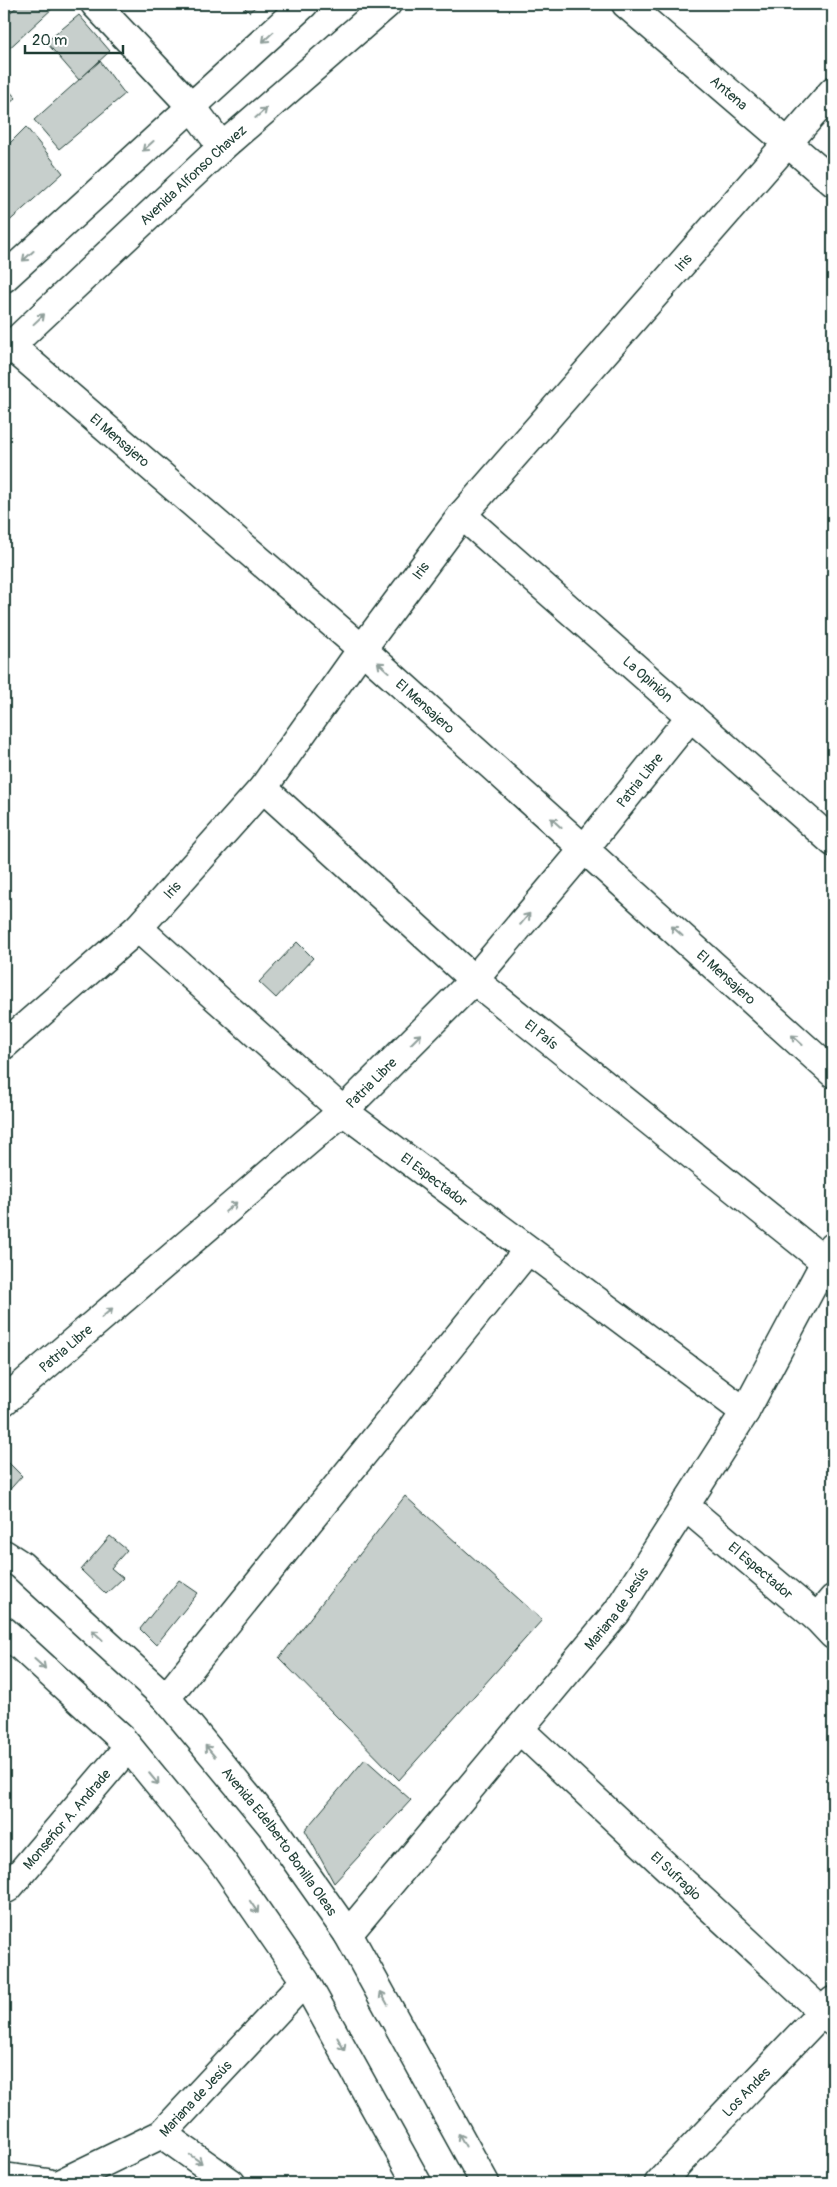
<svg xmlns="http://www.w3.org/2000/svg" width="837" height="2187" viewBox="0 0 837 2187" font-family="Pangolin,sans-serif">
<rect width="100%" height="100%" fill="#fff"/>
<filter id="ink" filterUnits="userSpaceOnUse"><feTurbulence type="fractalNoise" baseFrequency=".02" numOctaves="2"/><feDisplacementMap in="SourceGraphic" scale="10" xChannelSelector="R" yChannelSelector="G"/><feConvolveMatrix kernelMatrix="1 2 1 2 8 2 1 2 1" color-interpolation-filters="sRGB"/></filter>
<g filter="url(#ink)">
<!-- building -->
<g fill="#c7cfcc" stroke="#1f3d34">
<polygon points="20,4 51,4 54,7 4,53 4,18"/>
<polygon points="241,4 259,4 249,12"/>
<polygon points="79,15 110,51 79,80 46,42"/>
<polygon points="100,61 125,94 59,149 34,120"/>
<polygon points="4,85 16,98 4,108"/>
<polygon points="26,127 63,173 4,226 4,149"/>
<polygon points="297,942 313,958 276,998 259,982"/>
<polygon points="4,1458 22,1476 4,1496"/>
<polygon points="405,1496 542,1620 399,1780 279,1658"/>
<polygon points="110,1536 127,1550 111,1568 123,1578 106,1594 81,1570"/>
<polygon points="179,1580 198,1593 156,1645 140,1629"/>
<polygon points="365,1759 411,1800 334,1883 305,1830"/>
</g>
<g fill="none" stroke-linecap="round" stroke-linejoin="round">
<defs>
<g id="street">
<polyline points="95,4 192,107 222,147"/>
<path id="s1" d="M626 4 833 182"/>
<path id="s2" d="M11 346 362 649 833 1073"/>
<path id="s3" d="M462 515 833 842"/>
<path id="s4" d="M263 788 474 980 833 1268"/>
<path id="s5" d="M138 928 343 1111 745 1412"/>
<path id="s6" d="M4 1045 138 928 263 788 362 649 462 515 833 91"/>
<path id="s7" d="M4 1401 343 1111 474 980 585 848 691 716"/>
<path id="s8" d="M686 1507 817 1618 833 1635"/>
<polyline points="817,1618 833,1599"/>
<polyline points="166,1698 528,1250"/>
<path id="s9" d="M519 1729 833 2022"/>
<path id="s10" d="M4 1890 8 1888 128 1747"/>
<path id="s11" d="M348 1934 617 1612 745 1412 833 1247"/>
<polyline points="162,2134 231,2183"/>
<polyline points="4,2177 48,2183"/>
<path id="s12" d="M61 2183 162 2134 305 1981"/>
<path id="s13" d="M659 2183 833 2001"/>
</g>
<g id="primary">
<polyline points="4,278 304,4"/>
<path id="s14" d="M4 352 222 147 387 4"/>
<path id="s15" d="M4 1554 21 1565 166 1698 271 1825 348 1934 485 2183"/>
<polyline points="4,1631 122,1739 222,1861 305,1981 417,2183"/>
</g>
</defs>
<!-- street casing -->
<use href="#street" stroke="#1f3d34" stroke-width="31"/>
<!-- primary casing -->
<use href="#primary" stroke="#1f3d34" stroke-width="31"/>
<!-- street -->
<use href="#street" stroke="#fff" stroke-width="28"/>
<!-- primary -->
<use href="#primary" stroke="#fff" stroke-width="28"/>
</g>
<!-- one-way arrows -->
<defs><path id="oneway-shaft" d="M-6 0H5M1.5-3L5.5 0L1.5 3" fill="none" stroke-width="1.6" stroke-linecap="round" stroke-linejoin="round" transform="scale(1.25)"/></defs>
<g stroke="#8f9e9a">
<use href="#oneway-shaft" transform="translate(268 37) rotate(137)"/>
<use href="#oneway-shaft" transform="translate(261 113) rotate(-41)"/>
<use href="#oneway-shaft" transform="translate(148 146) rotate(138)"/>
<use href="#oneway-shaft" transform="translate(28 256) rotate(138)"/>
<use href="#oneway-shaft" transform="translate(39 319) rotate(-43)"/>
<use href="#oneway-shaft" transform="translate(383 667) rotate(-138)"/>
<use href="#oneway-shaft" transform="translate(556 823) rotate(-138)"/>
<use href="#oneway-shaft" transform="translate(525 919) rotate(-50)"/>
<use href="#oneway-shaft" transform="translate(677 931) rotate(-138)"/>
<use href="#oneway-shaft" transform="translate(416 1039) rotate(-45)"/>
<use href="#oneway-shaft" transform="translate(797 1040) rotate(-138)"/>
<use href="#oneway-shaft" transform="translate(231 1207) rotate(-40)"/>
<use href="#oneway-shaft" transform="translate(107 1313) rotate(-40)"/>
<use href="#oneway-shaft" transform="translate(97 1635) rotate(-138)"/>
<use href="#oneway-shaft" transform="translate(40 1664) rotate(42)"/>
<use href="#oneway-shaft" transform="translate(210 1751) rotate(-130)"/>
<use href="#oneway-shaft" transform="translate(154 1779) rotate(50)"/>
<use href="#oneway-shaft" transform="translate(254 1907) rotate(56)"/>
<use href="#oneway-shaft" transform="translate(384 1998) rotate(-119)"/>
<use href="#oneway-shaft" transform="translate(341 2044) rotate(61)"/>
<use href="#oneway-shaft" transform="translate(462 2140) rotate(-119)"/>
<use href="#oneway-shaft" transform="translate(196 2159) rotate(35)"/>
</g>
</g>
<g text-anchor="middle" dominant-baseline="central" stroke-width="4.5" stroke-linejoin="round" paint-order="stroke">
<!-- street labels -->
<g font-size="14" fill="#1f3d34" stroke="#fff">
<text stroke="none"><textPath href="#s1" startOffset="136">Antena</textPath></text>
<text stroke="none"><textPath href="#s14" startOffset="259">Avenida Alfonso Chavez</textPath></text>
<text stroke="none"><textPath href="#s6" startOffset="1039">Iris</textPath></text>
<text stroke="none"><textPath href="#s2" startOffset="144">El Mensajero</textPath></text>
<text stroke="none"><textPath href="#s6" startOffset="634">Iris</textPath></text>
<text stroke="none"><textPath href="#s3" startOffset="248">La Opinión</textPath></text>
<text stroke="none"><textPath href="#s2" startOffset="549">El Mensajero</textPath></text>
<text stroke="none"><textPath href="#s7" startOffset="891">Patria Libre</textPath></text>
<text stroke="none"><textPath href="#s6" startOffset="229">Iris</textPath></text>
<text stroke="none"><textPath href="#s2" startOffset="954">El Mensajero</textPath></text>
<text stroke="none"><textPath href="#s4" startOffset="372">El País</textPath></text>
<text stroke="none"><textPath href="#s7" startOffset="486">Patria Libre</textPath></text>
<text stroke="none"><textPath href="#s5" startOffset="389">El Espectador</textPath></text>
<text stroke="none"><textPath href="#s7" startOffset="81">Patria Libre</textPath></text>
<text stroke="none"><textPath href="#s8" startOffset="98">El Espectador</textPath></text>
<text stroke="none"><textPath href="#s11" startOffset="422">Mariana de Jesús</textPath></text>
<text stroke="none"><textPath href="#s10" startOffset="95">Monseñor A. Andrade</textPath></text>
<text stroke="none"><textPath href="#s15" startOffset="400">Avenida Edelberto Bonilla Oleas</textPath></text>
<text stroke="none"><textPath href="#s9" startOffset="215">El Sufragio</textPath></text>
<text stroke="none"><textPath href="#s13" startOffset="126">Los Andes</textPath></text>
<text stroke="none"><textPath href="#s12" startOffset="161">Mariana de Jesús</textPath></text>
</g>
</g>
<!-- margin -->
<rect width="837" height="2187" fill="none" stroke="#fff" stroke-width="20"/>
<rect x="10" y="10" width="817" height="2167" fill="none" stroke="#1f3d34" stroke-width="2" filter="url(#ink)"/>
<!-- scale -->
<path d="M25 45v8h98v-8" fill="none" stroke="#1f3d34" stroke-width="2.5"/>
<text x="32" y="45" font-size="15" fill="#1f3d34" stroke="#ffffff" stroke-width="4" paint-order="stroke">20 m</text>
</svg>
